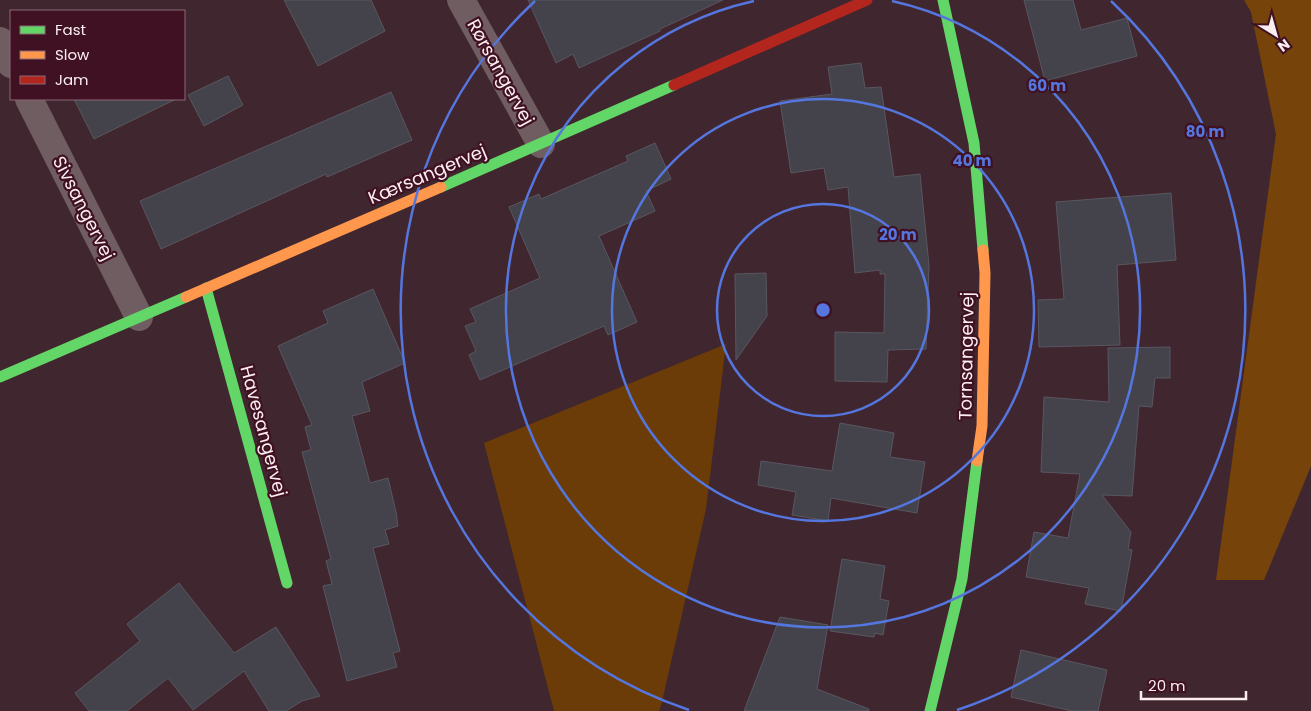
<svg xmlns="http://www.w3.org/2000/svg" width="1311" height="711" viewBox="0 0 1311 711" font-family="Poppins,sans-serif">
<rect width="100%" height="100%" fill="#40262e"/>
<!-- green -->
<polygon fill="#6b3c07" points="726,344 706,509 661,706 659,711 554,711 484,443"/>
<!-- forest -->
<polygon fill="#76430b" points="1244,0 1311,0 1311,466 1264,580 1216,580 1276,134 1251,12"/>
<!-- building -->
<g fill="#44424b" stroke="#595761">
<polygon points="284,0 371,0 385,31 318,66"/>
<polygon points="528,0 723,0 660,29 660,31 579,68 573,54 556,63"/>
<polygon points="1024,0 1073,0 1081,30 1127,18 1137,56 1045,81"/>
<polygon points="861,63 865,88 881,87 894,177 920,174 929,265 926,349 888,350 887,382 835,381 835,332 884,333 885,274 880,274 880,270 855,273 848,187 828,190 824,168 791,173 780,101 832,94 828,67"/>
<polygon points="228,76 243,105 204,126 188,95"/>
<polygon points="391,92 412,140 327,177 326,174 161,249 140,201"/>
<polygon points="74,99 176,99 94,139"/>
<polygon points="655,143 671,179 646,191 655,211 599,236 637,322 608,335 604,326 480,380 469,355 476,351 465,326 476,322 470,309 540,278 509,207 539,194 541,199 628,161 626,156"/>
<polygon points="1171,193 1176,260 1117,265 1120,345 1039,347 1038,300 1064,299 1056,202"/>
<polygon points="766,273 767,316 736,360 735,274"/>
<polygon points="373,289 405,363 362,382 370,411 352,416 370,483 388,478 396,512 398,526 385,530 389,544 373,548 400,651 393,653 397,667 347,681 323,586 332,584 326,561 331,559 302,452 311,450 305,427 312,425 278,346 328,323 323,311"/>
<polygon points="1170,347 1170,378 1155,378 1152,407 1139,406 1132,496 1102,495 1131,532 1128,549 1132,550 1121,611 1085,604 1089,588 1026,577 1034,532 1068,538 1080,474 1041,472 1044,397 1109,402 1108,348"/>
<polygon points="840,423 894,433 890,457 925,462 917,513 831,498 828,521 792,515 796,492 758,485 761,461 832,471"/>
<polygon points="842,559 885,566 880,599 889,601 883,635 875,633 874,637 830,631"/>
<polygon points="179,583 234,653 276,627 320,696 302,701 286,711 269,711 244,671 193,710 168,678 127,711 89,711 75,693 140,641 127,624"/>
<polygon points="780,617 828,625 817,689 869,709 869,711 744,711"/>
<polygon points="1021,650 1107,670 1098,711 1072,711 1011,697"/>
</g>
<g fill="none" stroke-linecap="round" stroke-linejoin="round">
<!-- street -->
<g stroke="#705d62" stroke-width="28">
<polyline points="461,0 541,144"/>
<polyline points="0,41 11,64"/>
<polyline points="29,99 139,317"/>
</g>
<!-- fast -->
<g stroke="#63d668" stroke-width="11">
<polyline points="943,0 974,143 983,250"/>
<polyline points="441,187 674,85"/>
<polyline points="206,288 287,583"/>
<polyline points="0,377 186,297"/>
<polyline points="930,711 962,579 977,461"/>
</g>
<!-- slow -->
<g stroke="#ff974d" stroke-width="11">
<polyline points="186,297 441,187"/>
<polyline points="977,461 982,426 985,273 983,250"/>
</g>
<!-- jam -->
<polyline stroke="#b3261e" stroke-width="11" points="674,85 867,0"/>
</g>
<!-- distance rings -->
<g fill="none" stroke="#5476de" stroke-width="2.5">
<circle cx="823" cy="310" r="106"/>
<circle cx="823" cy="310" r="211"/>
<path d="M892 1A317 317 0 1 1 754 1"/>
<path d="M689 710A422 422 0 0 1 535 1M1111 1A422 422 0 0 1 957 710"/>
</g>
<g text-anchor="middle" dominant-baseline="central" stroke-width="4.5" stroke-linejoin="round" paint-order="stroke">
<!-- street labels -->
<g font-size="18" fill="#fbedf0" stroke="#3f1122">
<text transform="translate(501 72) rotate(61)">Rørsangervej</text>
<text transform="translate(427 174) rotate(-23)">Kærsangervej</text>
<text transform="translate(84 208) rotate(63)">Sivsangervej</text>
<text transform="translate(966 356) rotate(-89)">Tornsangervej</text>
<text transform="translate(264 431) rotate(75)">Havesangervej</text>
</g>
</g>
<circle cx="823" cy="310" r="8" fill="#5476de" stroke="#3f1122" stroke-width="2.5"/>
<g font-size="15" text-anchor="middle" font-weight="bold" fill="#5476de" stroke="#3f1122" stroke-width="4.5" stroke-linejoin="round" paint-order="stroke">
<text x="1047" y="91">60 m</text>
<text x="1205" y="137">80 m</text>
<text x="972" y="166">40 m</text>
<text x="898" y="240">20 m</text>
</g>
<!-- legend -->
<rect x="10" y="10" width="175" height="90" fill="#3f1122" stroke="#8a6974"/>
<rect x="20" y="26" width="25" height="8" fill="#63d668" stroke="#8a6974"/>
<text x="55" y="35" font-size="15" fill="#fbedf0">Fast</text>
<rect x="20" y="51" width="25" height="8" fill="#ff974d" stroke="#8a6974"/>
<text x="55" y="60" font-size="15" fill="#fbedf0">Slow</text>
<rect x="20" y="76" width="25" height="8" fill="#b3261e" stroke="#8a6974"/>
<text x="55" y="85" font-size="15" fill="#fbedf0">Jam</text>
<!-- north arrow -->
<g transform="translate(1276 35) rotate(143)" stroke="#3f1122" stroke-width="4" paint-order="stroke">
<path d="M0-4L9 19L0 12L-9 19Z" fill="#fbedf0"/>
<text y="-8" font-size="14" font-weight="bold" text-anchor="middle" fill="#fbedf0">N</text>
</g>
<!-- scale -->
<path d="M1141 691v8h105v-8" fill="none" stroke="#fbedf0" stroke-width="2.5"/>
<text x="1148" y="691" font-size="15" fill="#fbedf0" stroke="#3f1122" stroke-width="4" paint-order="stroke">20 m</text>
</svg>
